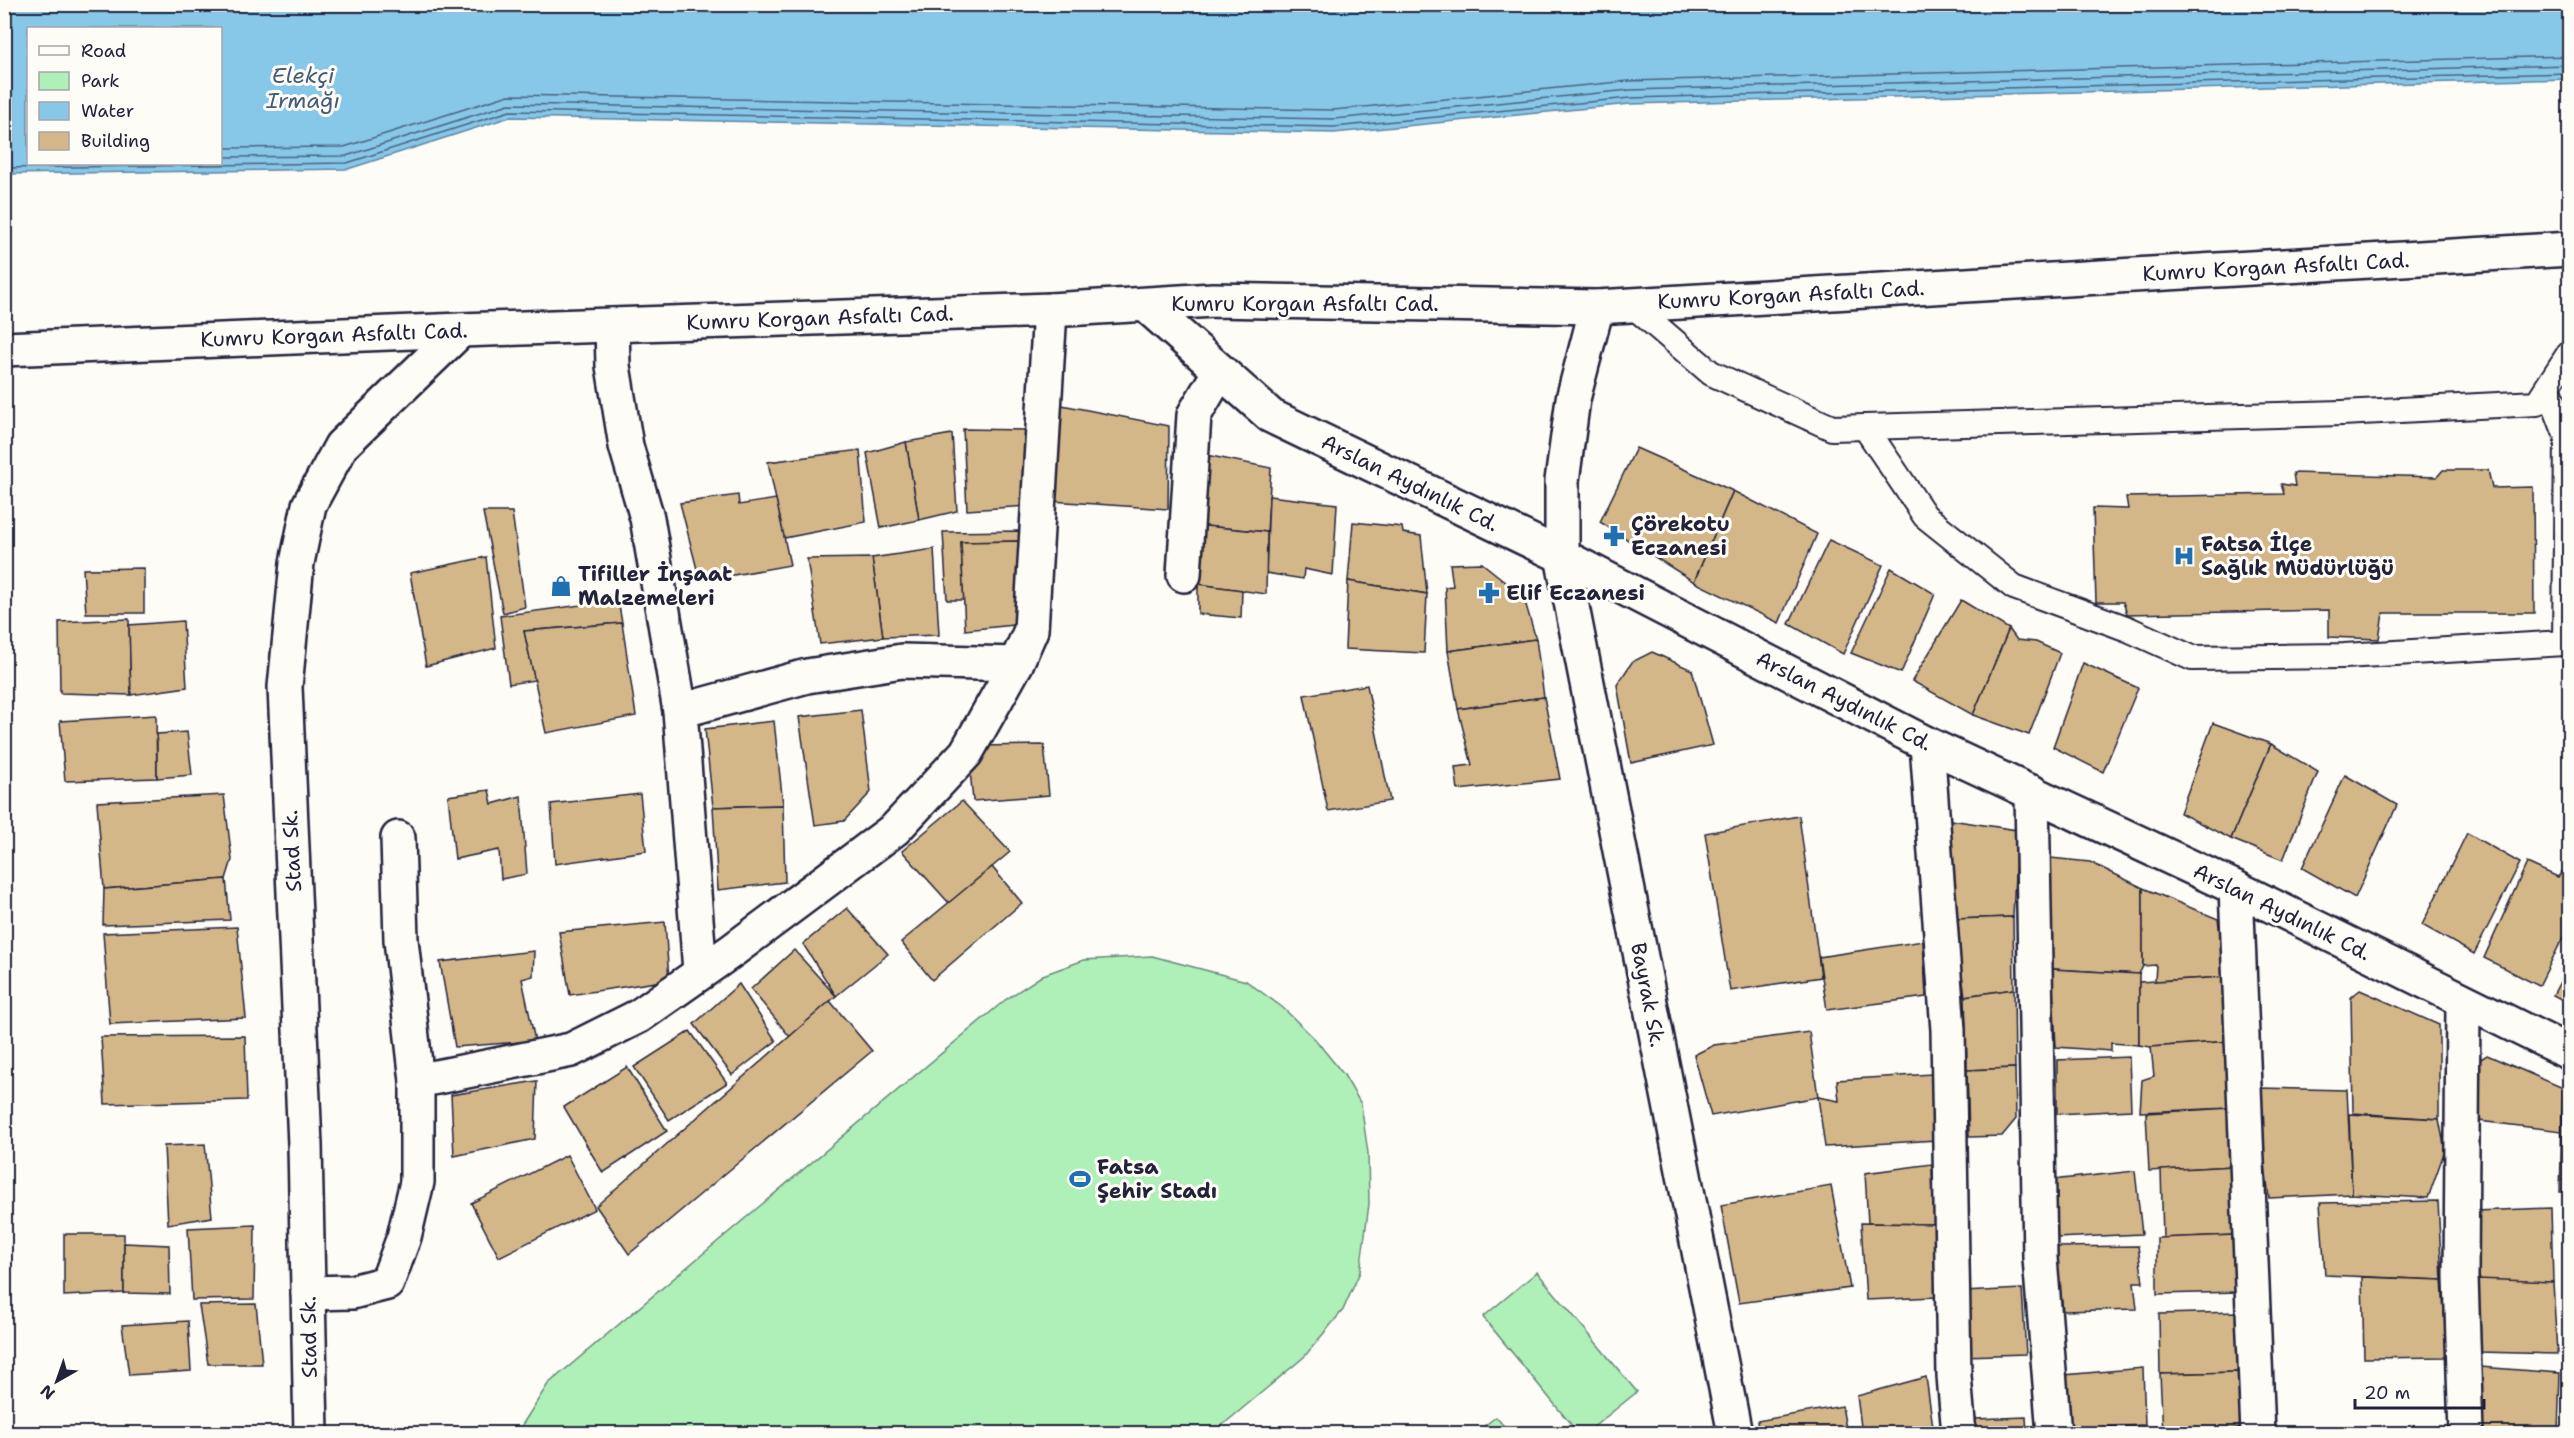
<svg xmlns="http://www.w3.org/2000/svg" width="2574" height="1438" viewBox="0 0 2574 1438" font-family="'Shantell Sans',sans-serif">
<rect width="100%" height="100%" fill="#fdfcf7"/>
<filter id="ink" filterUnits="userSpaceOnUse"><feTurbulence type="fractalNoise" baseFrequency=".0167" numOctaves="2"/><feDisplacementMap in="SourceGraphic" scale="12" xChannelSelector="R" yChannelSelector="G"/><feConvolveMatrix kernelMatrix="1 2 1 2 8 2 1 2 1" color-interpolation-filters="sRGB"/></filter>
<g filter="url(#ink)">
<!-- green -->
<g fill="#afefb8" stroke="#68887a" stroke-width="1.5">
<polygon points="1152,956 1246,981 1282,1007 1315,1039 1344,1075 1361,1104 1368,1153 1369,1204 1360,1272 1343,1310 1304,1357 1213,1433 517,1433 548,1384 1005,1000 1043,975 1084,960"/>
<polygon points="1537,1272 1637,1392 1586,1433 1578,1433 1483,1317"/>
<polygon points="1496,1417 1510,1433 1475,1433"/>
</g>
<!-- water -->
<path fill="#87c7e8" stroke="#5f85a3" stroke-width="1.5" fill-rule="evenodd" d="M2569 4V79L1630 104 1334 133 510 117 348 169 5 174V5ZM28 28H220V164H28Z"/>
<g fill="none" stroke-linecap="round" stroke-linejoin="round">
<!-- shore -->
<g stroke="#4a6480" stroke-width="1.5">
<polyline points="220,148 344,147 509,95 1333,110 1629,81 2570,56"/>
<polyline points="220,157 346,156 509,104 1334,119 1630,90 2570,65"/>
<polyline points="4,168 347,163 510,111 1334,127 1630,98 2570,73"/>
</g>
</g>
<!-- building -->
<g fill="#d4b788" stroke="#22223b" stroke-width="1.5">
<polygon points="1062,405 1169,426 1168,509 1052,501"/>
<polygon points="963,429 1026,430 1027,506 967,510"/>
<polygon points="952,434 957,511 919,520 906,442"/>
<polygon points="906,442 919,520 881,528 867,453"/>
<polygon points="1636,448 1733,491 1694,582 1600,522"/>
<polygon points="860,450 866,522 784,538 768,462"/>
<polygon points="1206,455 1271,468 1267,532 1205,526"/>
<polygon points="2443,470 2488,470 2492,488 2533,487 2534,613 2383,613 2379,639 2329,637 2329,610 2127,614 2123,602 2096,602 2093,508 2128,509 2126,497 2284,494 2281,484 2295,486 2293,473 2437,477"/>
<polygon points="1733,491 1817,534 1779,623 1694,582"/>
<polygon points="738,495 739,505 776,499 790,565 700,581 680,503"/>
<polygon points="1269,496 1337,504 1333,575 1304,569 1303,579 1266,573"/>
<polygon points="483,512 512,512 525,607 503,613"/>
<polygon points="1353,522 1402,527 1403,533 1421,536 1427,594 1348,581"/>
<polygon points="1205,526 1267,532 1266,594 1198,584"/>
<polygon points="1021,531 1023,541 961,542 964,600 947,600 943,532"/>
<polygon points="1829,540 1883,565 1843,654 1789,624"/>
<polygon points="1023,541 1024,624 965,630 961,542"/>
<polygon points="934,549 939,635 883,637 872,558"/>
<polygon points="486,557 496,648 426,666 410,573"/>
<polygon points="872,558 883,637 820,644 807,559"/>
<polygon points="1482,563 1507,583 1526,605 1536,639 1448,651 1445,587 1453,586 1450,564"/>
<polygon points="144,568 144,613 86,613 83,569"/>
<polygon points="1891,568 1935,594 1901,673 1851,653"/>
<polygon points="1348,581 1427,594 1424,653 1345,649"/>
<polygon points="1198,584 1242,590 1241,618 1198,614"/>
<polygon points="618,600 622,623 524,631 535,680 509,684 500,616"/>
<polygon points="1961,600 2009,629 1973,715 1912,681"/>
<polygon points="129,619 131,695 60,693 59,622"/>
<polygon points="183,621 187,687 131,695 129,625"/>
<polygon points="622,623 636,716 546,733 524,631"/>
<polygon points="2009,629 2017,640 2036,642 2060,653 2029,735 1973,715"/>
<polygon points="1536,639 1544,697 1458,709 1448,651"/>
<polygon points="1652,652 1692,670 1713,745 1631,763 1617,685 1632,662"/>
<polygon points="2083,663 2138,688 2103,772 2053,747"/>
<polygon points="1367,685 1390,801 1328,811 1304,695"/>
<polygon points="1544,697 1560,779 1458,790 1455,767 1472,765 1458,709"/>
<polygon points="861,710 871,792 844,821 815,825 799,717"/>
<polygon points="156,715 157,778 65,781 60,721"/>
<polygon points="774,721 783,805 713,807 705,729"/>
<polygon points="2213,723 2271,744 2231,839 2180,813"/>
<polygon points="187,732 192,775 157,778 157,734"/>
<polygon points="2271,744 2318,772 2283,860 2231,839"/>
<polygon points="1044,745 1049,795 973,801 969,760 980,746"/>
<polygon points="2345,775 2397,805 2355,898 2302,868"/>
<polygon points="489,790 492,804 521,796 527,874 501,879 499,850 455,859 448,796"/>
<polygon points="640,794 646,851 555,864 551,804"/>
<polygon points="224,795 232,860 226,879 104,889 97,802"/>
<polygon points="962,801 1010,852 949,903 902,851"/>
<polygon points="783,805 785,882 718,890 713,807"/>
<polygon points="1799,816 1821,977 1730,991 1705,833"/>
<polygon points="1944,819 2017,830 2013,917 1954,919"/>
<polygon points="2467,833 2520,863 2474,954 2422,925"/>
<polygon points="2050,858 2090,862 2143,888 2143,966 2139,974 2052,969"/>
<polygon points="2527,863 2558,877 2563,870 2570,874 2570,923 2539,986 2484,958"/>
<polygon points="992,867 1022,903 932,980 901,942"/>
<polygon points="226,879 230,920 103,925 104,889"/>
<polygon points="2143,888 2218,919 2226,977 2155,981 2156,965 2143,966"/>
<polygon points="847,908 888,954 836,996 803,944"/>
<polygon points="2013,917 2014,989 1965,996 1954,919"/>
<polygon points="665,922 669,980 570,995 559,932"/>
<polygon points="237,927 246,1018 110,1024 103,933"/>
<polygon points="1923,941 1926,997 1827,1010 1819,957"/>
<polygon points="794,950 836,996 790,1037 751,989"/>
<polygon points="534,951 533,976 522,979 535,1041 455,1047 440,962"/>
<polygon points="2570,963 2570,1004 2553,995"/>
<polygon points="2052,969 2139,974 2139,1045 2111,1043 2111,1051 2056,1047"/>
<polygon points="2226,977 2231,1041 2151,1047 2139,1045 2139,982"/>
<polygon points="739,984 776,1041 732,1075 694,1024"/>
<polygon points="2014,989 2015,1068 1967,1070 1965,996"/>
<polygon points="2360,990 2439,1025 2439,1119 2353,1113 2351,997"/>
<polygon points="830,1001 872,1051 629,1254 596,1206"/>
<polygon points="690,1031 727,1083 669,1120 634,1067"/>
<polygon points="1809,1032 1818,1097 1711,1116 1694,1055 1714,1045"/>
<polygon points="245,1036 247,1100 105,1104 101,1037"/>
<polygon points="2231,1041 2231,1108 2140,1112 2142,1080 2154,1076 2151,1047"/>
<polygon points="2487,1055 2563,1088 2562,1131 2479,1121 2473,1064"/>
<polygon points="2129,1057 2131,1110 2057,1114 2057,1060"/>
<polygon points="627,1067 667,1131 603,1173 564,1107"/>
<polygon points="2015,1068 2016,1119 2002,1136 1969,1137 1967,1070"/>
<polygon points="1932,1074 1936,1140 1825,1147 1818,1097 1839,1101 1837,1080"/>
<polygon points="537,1081 535,1139 454,1156 451,1095"/>
<polygon points="2256,1088 2347,1090 2352,1194 2269,1198"/>
<polygon points="2563,1088 2570,1090 2570,1192 2560,1192"/>
<polygon points="2231,1108 2234,1166 2149,1171 2146,1113"/>
<polygon points="2349,1114 2439,1119 2445,1150 2428,1198 2352,1194"/>
<polygon points="205,1144 212,1217 168,1224 164,1146"/>
<polygon points="567,1155 595,1209 499,1257 471,1203"/>
<polygon points="1932,1164 1934,1224 1868,1223 1865,1173"/>
<polygon points="2234,1166 2236,1235 2163,1238 2161,1170"/>
<polygon points="2135,1171 2142,1234 2056,1238 2052,1180"/>
<polygon points="1831,1186 1850,1288 1739,1303 1721,1205"/>
<polygon points="2568,1192 2570,1192 2570,1265"/>
<polygon points="2438,1201 2442,1280 2325,1275 2320,1203"/>
<polygon points="2551,1208 2553,1282 2477,1284 2475,1211"/>
<polygon points="1861,1223 1934,1224 1936,1297 1866,1300"/>
<polygon points="255,1225 254,1299 192,1300 188,1228"/>
<polygon points="64,1234 124,1234 124,1293 64,1296"/>
<polygon points="2236,1235 2239,1292 2157,1294 2157,1238"/>
<polygon points="124,1243 169,1245 170,1294 124,1293"/>
<polygon points="2138,1246 2143,1282 2134,1282 2137,1309 2063,1311 2055,1247"/>
<polygon points="2362,1277 2442,1280 2447,1357 2364,1358"/>
<polygon points="2477,1279 2553,1282 2557,1354 2479,1352"/>
<polygon points="2022,1289 2026,1354 1964,1356 1964,1292"/>
<polygon points="256,1304 262,1364 208,1364 199,1305"/>
<polygon points="2238,1312 2239,1372 2160,1374 2159,1314"/>
<polygon points="188,1321 191,1371 129,1375 122,1325"/>
<polygon points="2480,1367 2560,1373 2558,1432 2483,1433"/>
<polygon points="2143,1368 2145,1425 2068,1429 2064,1375"/>
<polygon points="2239,1372 2242,1428 2163,1434 2160,1374"/>
<polygon points="1926,1377 1934,1434 1862,1434 1857,1396"/>
<polygon points="1842,1406 1847,1434 1759,1434 1757,1421"/>
<polygon points="2026,1417 2027,1434 1976,1434 1975,1419"/>
<polygon points="2242,1428 2242,1434 2176,1434"/>
</g>
<g fill="none" stroke-linecap="round" stroke-linejoin="round">
<defs>
<g id="service">
<polyline points="1632,305 1711,373 1832,428 2342,413 2537,403 2570,352"/>
<polyline points="1865,427 1925,516 2014,587 2128,629 2192,658 2344,656 2565,643 2567,437 2548,387"/>
</g>
<g id="minor">
<polyline points="612,325 613,366 626,446 647,518 680,711 700,971"/>
<polyline points="1562,556 1735,1434"/>
<polyline points="1184,575 1194,415 1220,371"/>
<polyline points="680,711 807,676 902,661 1016,664"/>
<polyline points="1927,744 1948,1030 1954,1376 1959,1434"/>
<polyline points="2032,792 2040,1258 2054,1434"/>
<polyline points="398,838 401,940 417,1081"/>
<polyline points="2236,888 2258,1434"/>
<polyline points="2463,1002 2461,1277 2466,1434"/>
<polyline points="308,1293 352,1292 387,1283 404,1237 417,1182 417,1081 571,1050 639,1016 733,950 895,829 966,753 1016,664 1031,630 1050,310"/>
</g>
<g id="tertiary">
<polyline points="1147,306 1271,416 1562,556 1927,744 2236,888 2570,1053"/>
<polyline points="1562,556 1562,481 1573,399 1597,307"/>
</g>
<g id="secondary">
<polyline points="4,349 461,330 1050,310 1213,300 1597,307 2570,249"/>
<polyline points="311,1434 305,1145 285,687 297,563 309,505 341,446 461,330"/>
</g>
</defs>
<!-- service casing -->
<use href="#service" stroke="#22223b" stroke-width="28"/>
<!-- minor casing -->
<use href="#minor" stroke="#22223b" stroke-width="38"/>
<!-- tertiary casing -->
<use href="#tertiary" stroke="#22223b" stroke-width="38"/>
<!-- secondary casing -->
<use href="#secondary" stroke="#22223b" stroke-width="38"/>
<!-- service -->
<use href="#service" stroke="#fdfcf7" stroke-width="24"/>
<!-- minor -->
<use href="#minor" stroke="#fdfcf7" stroke-width="33"/>
<!-- tertiary -->
<use href="#tertiary" stroke="#fdfcf7" stroke-width="33"/>
<!-- secondary -->
<use href="#secondary" stroke="#fdfcf7" stroke-width="33"/>
</g>
</g>
<!-- icons -->
<defs>
<symbol id="pharmacy-bare" viewBox="-9 -9 18 18"><path d="M-2-6h4v4h4v4h-4v4h-4v-4h-4v-4h4Z" fill="#1f6fb2" stroke="#fdfcf7" stroke-width="2.5" paint-order="stroke"/></symbol>
<symbol id="hospital-bare" viewBox="-9 -9 18 18"><path d="M-5-5h3v3.5h4V-5h3V5h-3V1.5h-4V5h-3Z" fill="#1f6fb2" stroke="#fdfcf7" stroke-width="2.5" paint-order="stroke"/></symbol>
<symbol id="shop-bare" viewBox="-9 -9 18 18"><path d="M-5-2.5h2.3a2.7 3.5 0 0 1 5.4 0H5L5.5 6h-11ZM-1.5-2.5h3a1.5 2.3 0 0 0-3 0Z" fill="#1f6fb2" stroke="#fdfcf7" stroke-width="2.5" paint-order="stroke"/></symbol>
<symbol id="stadium-bare" viewBox="-9 -9 18 18"><path d="M0-5a6.5 5 0 1 0 0 10a6.5 5 0 1 0 0-10ZM-3.5-1.8h7v3.6h-7Z" fill="#1f6fb2" stroke="#fdfcf7" stroke-width="2.5" paint-order="stroke"/></symbol>
</defs>
<g fill-rule="evenodd">
<use href="#pharmacy-bare" x="1599" y="521" width="30" height="30"/>
<use href="#hospital-bare" x="2169" y="541" width="30" height="30"/>
<use href="#shop-bare" x="546" y="571" width="30" height="30"/>
<use href="#pharmacy-bare" x="1474" y="578" width="30" height="30"/>
<use href="#stadium-bare" x="1065" y="1164" width="30" height="30"/>
</g>
<g text-anchor="middle" dominant-baseline="central" stroke-width="6" stroke-linejoin="round" paint-order="stroke">
<!-- street labels -->
<g font-size="21" fill="#22223b" stroke="#fdfcf7">
<text transform="translate(2276 267) rotate(-3)">Kumru Korgan Asfaltı Cad.</text>
<text transform="translate(1791 295) rotate(-3)">Kumru Korgan Asfaltı Cad.</text>
<text x="1305" y="304">Kumru Korgan Asfaltı Cad.</text>
<text transform="translate(820 318) rotate(-2)">Kumru Korgan Asfaltı Cad.</text>
<text transform="translate(334 335) rotate(-2)">Kumru Korgan Asfaltı Cad.</text>
<text transform="translate(1410 483) rotate(26)">Arslan Aydınlık Cd.</text>
<text transform="translate(1844 701) rotate(27)">Arslan Aydınlık Cd.</text>
<text transform="translate(292 851) rotate(-93)">Stad Sk.</text>
<text transform="translate(2282 912) rotate(26)">Arslan Aydınlık Cd.</text>
<text transform="translate(1648 995) rotate(79)">Bayrak Sk.</text>
<text transform="translate(309 1337) rotate(-91)">Stad Sk.</text>
</g>
<!-- poi labels -->
<g font-size="21" font-weight="bold" fill="#22223b" stroke="#fdfcf7" text-anchor="start">
<text x="1631" y="524">Çörekotu<tspan x="1631" dy="24">Eczanesi</tspan></text>
<text x="2201" y="544">Fatsa İlçe<tspan x="2201" dy="24">Sağlık Müdürlüğü</tspan></text>
<text x="578" y="574">Tifiller İnşaat<tspan x="578" dy="24">Malzemeleri</tspan></text>
<text x="1506" y="593">Elif Eczanesi</text>
<text x="1097" y="1167">Fatsa<tspan x="1097" dy="24">Şehir Stadı</tspan></text>
</g>
<!-- water labels -->
<g font-size="22" font-style="italic" fill="#455c78" stroke="#fdfcf7">
<text x="303" y="75">Elekçi<tspan x="303" dy="25">Irmağı</tspan></text>
</g>
</g>
<!-- margin -->
<rect width="2574" height="1438" fill="none" stroke="#fdfcf7" stroke-width="24"/>
<rect x="12" y="12" width="2550" height="1414" fill="none" stroke="#22223b" stroke-width="2" filter="url(#ink)"/>
<!-- legend -->
<rect x="27" y="27" width="195" height="138" fill="#fdfcf7" stroke="#a5a5ac" stroke-width="1.5"/>
<rect x="39" y="46" width="30" height="9" fill="#fdfcf7" stroke="#a5a5ac" stroke-width="1.5"/>
<text x="81" y="57" font-size="18" fill="#22223b">Road</text>
<rect x="39" y="72" width="30" height="18" fill="#afefb8" stroke="#a5a5ac" stroke-width="1.5"/>
<text x="81" y="87" font-size="18" fill="#22223b">Park</text>
<rect x="39" y="102" width="30" height="18" fill="#87c7e8" stroke="#a5a5ac" stroke-width="1.5"/>
<text x="81" y="117" font-size="18" fill="#22223b">Water</text>
<rect x="39" y="132" width="30" height="18" fill="#d4b788" stroke="#a5a5ac" stroke-width="1.5"/>
<text x="81" y="147" font-size="18" fill="#22223b">Building</text>
<!-- north arrow -->
<g transform="translate(57 1381) rotate(220)" stroke="#fdfcf7" stroke-width="4.5" paint-order="stroke">
<path d="M0-4.5L10 22L0 15L-10 22Z" fill="#22223b"/>
<text y="-9" font-size="16" font-weight="bold" text-anchor="middle" fill="#22223b">N</text>
</g>
<!-- scale -->
<path d="M2355 1399v9h129v-9" fill="none" stroke="#22223b" stroke-width="3"/>
<text x="2364" y="1399" font-size="18" fill="#22223b" stroke="#fdfcf7" stroke-width="4.5" paint-order="stroke">20 m</text>
</svg>
